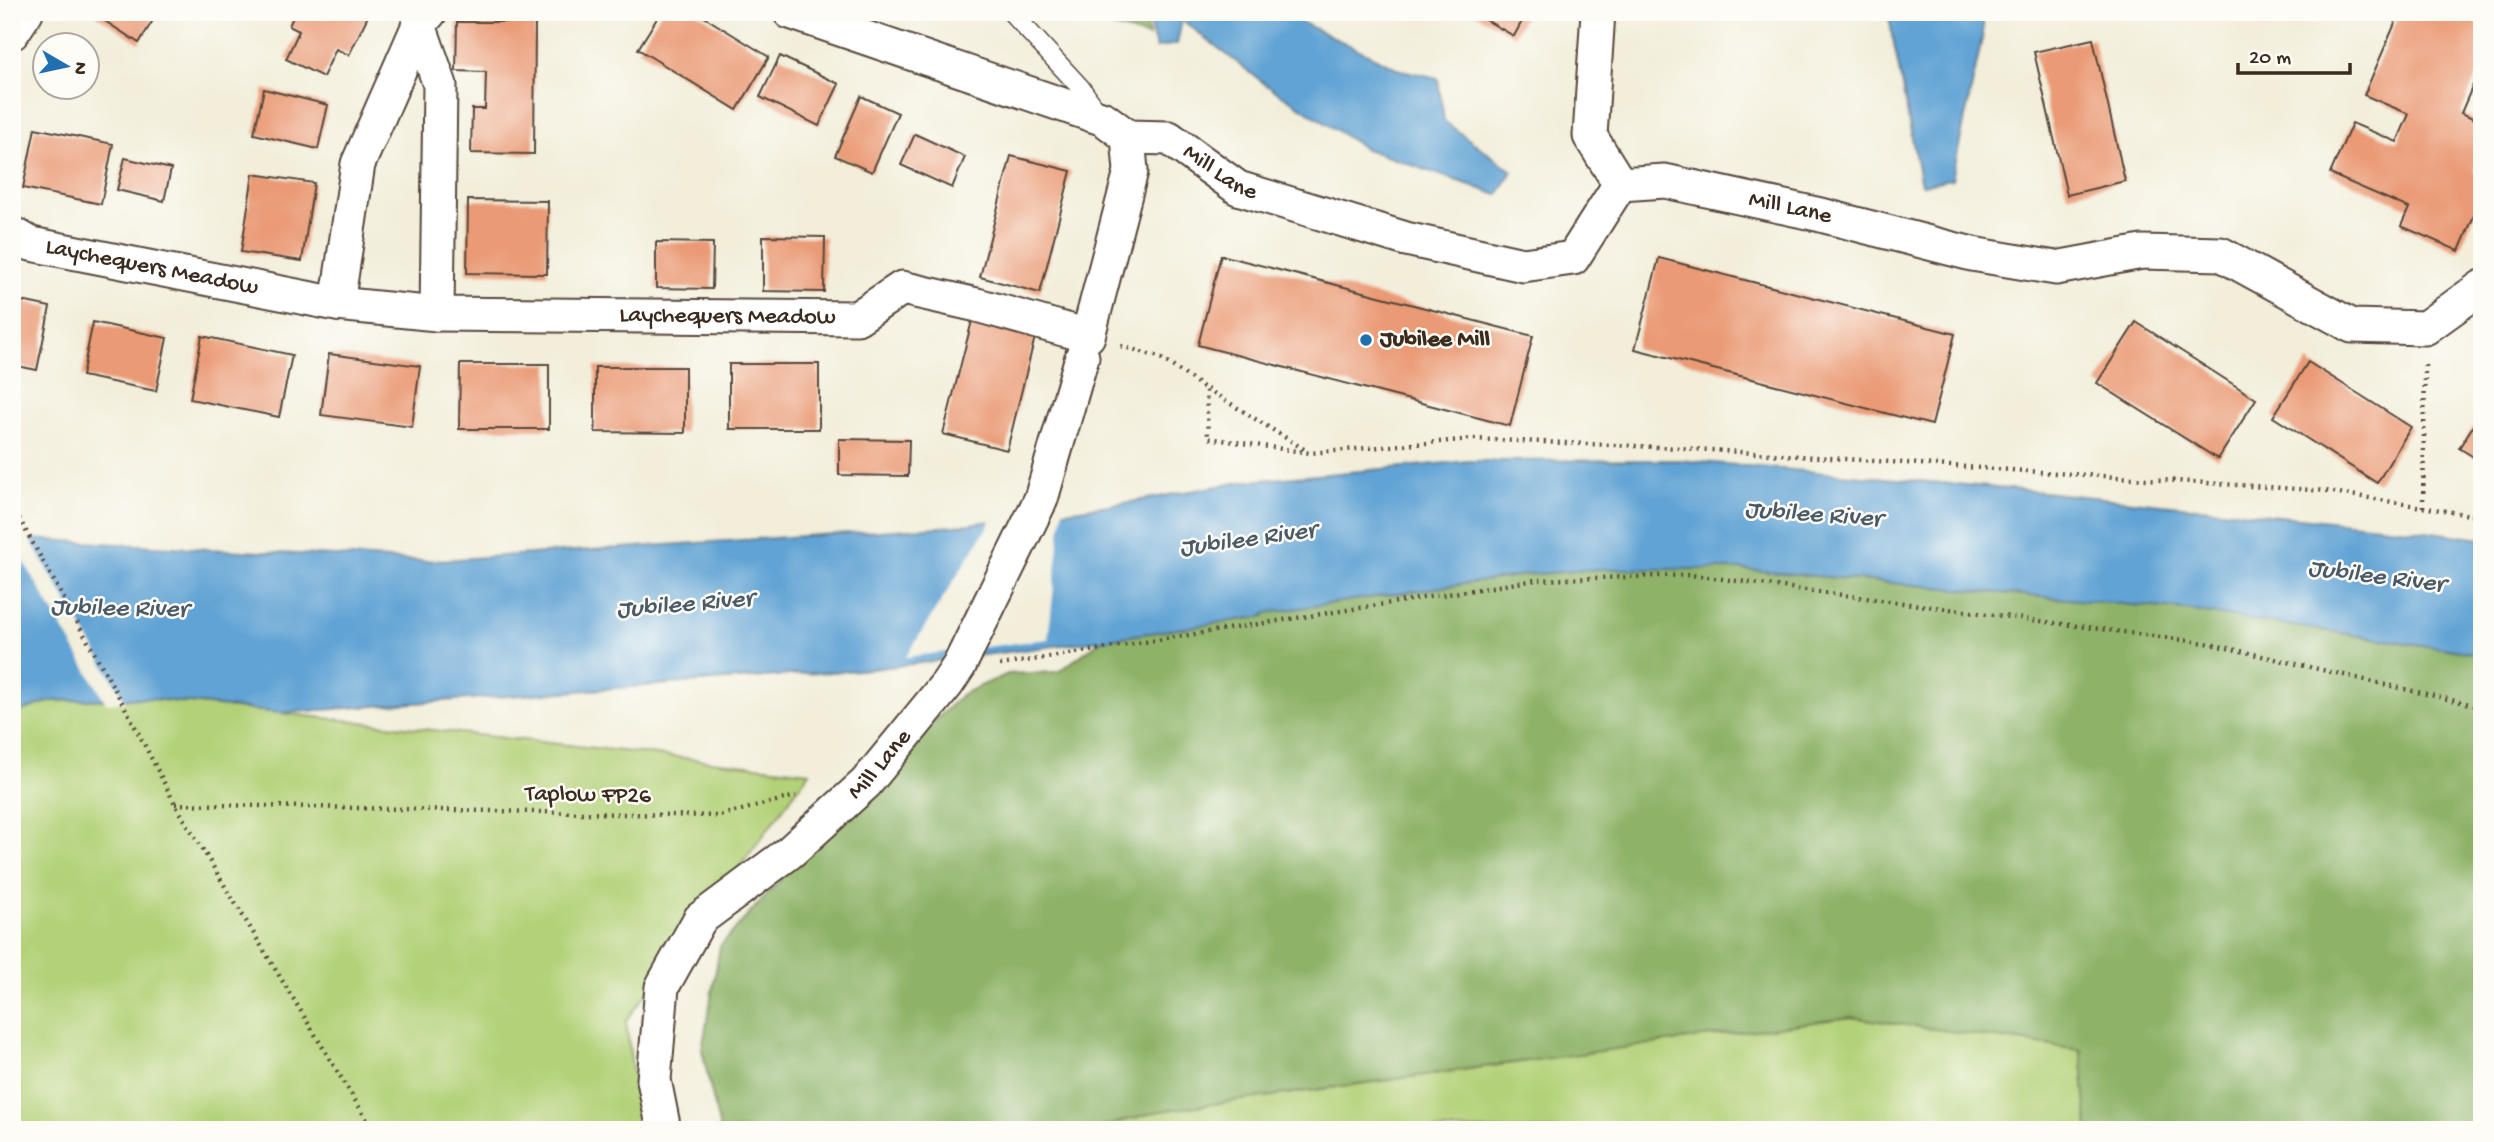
<svg xmlns="http://www.w3.org/2000/svg" width="2494" height="1142" viewBox="0 0 2494 1142" font-family="'Gochi Hand',sans-serif">
<rect width="100%" height="100%" fill="#fdfcf7"/>
<filter id="ink" filterUnits="userSpaceOnUse"><feTurbulence type="fractalNoise" baseFrequency=".0143" numOctaves="2"/><feDisplacementMap in="SourceGraphic" scale="14" xChannelSelector="R" yChannelSelector="G"/><feConvolveMatrix kernelMatrix="1 2 1 2 8 2 1 2 1" color-interpolation-filters="sRGB"/></filter>
<filter id="wash" filterUnits="userSpaceOnUse"><feTurbulence type="fractalNoise" baseFrequency=".00686" numOctaves="4" result="noise"/><feDisplacementMap in="SourceGraphic" scale="28" xChannelSelector="R" yChannelSelector="G"/><feGaussianBlur stdDeviation="1.57" result="paint"/><feColorMatrix in="noise" values="0 0 0 0 0 0 0 0 0 0 0 0 0 0 0 0 0 1.4 0 .05"/><feComposite in="paint" operator="in"/></filter>
<g filter="url(#wash)">
<rect width="100%" height="100%" fill="#f2eeda"/>
<!-- green -->
<g fill="#b3d178" stroke="#777e4b" stroke-width="2">
<polygon points="144,698 810,772 626,1021 640,1130 12,1130 12,714 51,701"/>
<polygon points="1851,1017 2081,1050 2088,1130 1091,1130 1160,1111"/>
</g>
<!-- forest -->
<g fill="#8eb368" stroke="#646e43" stroke-width="2">
<polygon points="1063,12 1143,12 1149,37"/>
<polygon points="1598,569 1740,569 2187,610 2482,654 2482,1130 2088,1130 2081,1050 1851,1017 1160,1111 1091,1130 720,1130 702,1050 720,946 840,814 962,694 1008,674 1058,672 1102,640 1264,616 1265,613 1524,575"/>
</g>
<!-- water -->
<g fill="#60a3d4" stroke="#4e6679" stroke-width="2">
<polygon points="1146,12 1287,12 1303,23 1401,70 1438,78 1444,121 1512,171 1498,195 1366,149 1265,84 1182,20 1177,44 1156,48"/>
<polygon points="1888,12 1983,12 1983,34 1952,179 1921,185"/>
<polygon points="1678,460 2033,491 2418,530 2482,539 2482,654 2187,610 1740,569 1598,569 1524,575 1265,613 1265,616 1102,640 872,669 281,713 144,698 51,701 12,714 12,538 425,561 955,526 1131,502 1240,482 1469,461"/>
</g>
<!-- pier -->
<g fill="#f2eeda">
<polygon points="1058,508 1063,509 1048,639 906,657 989,525 990,518"/>
<polygon points="12,535 28,536 126,702 106,703 12,541"/>
</g>
<g id="blocks">
<!-- building -->
<g fill="#ea9a75">
<polygon points="91,12 158,12 139,43"/>
<polygon points="295,12 370,12 349,55 336,49 323,77 286,59 299,31 289,26"/>
<polygon points="661,12 696,12 769,57 737,110 638,49"/>
<polygon points="1472,12 1527,12 1514,36"/>
<polygon points="2400,12 2482,12 2482,64 2461,113 2482,122 2482,154 2474,171 2482,175 2482,197 2459,251 2401,226 2409,208 2330,174 2352,123 2397,142 2409,114 2364,95"/>
<polygon points="457,22 535,22 534,154 471,153 472,109 485,109 486,72 456,71"/>
<polygon points="2093,39 2125,181 2067,195 2034,52"/>
<polygon points="780,56 839,84 819,126 760,97"/>
<polygon points="264,89 328,105 318,149 254,134"/>
<polygon points="861,96 898,113 872,172 835,156"/>
<polygon points="35,128 113,144 101,204 23,188"/>
<polygon points="915,134 965,157 952,188 901,165"/>
<polygon points="1011,156 1071,171 1040,293 980,277"/>
<polygon points="125,158 171,169 164,201 117,190"/>
<polygon points="253,174 314,183 302,261 241,252"/>
<polygon points="468,200 548,201 547,274 467,273"/>
<polygon points="763,236 825,237 824,292 763,291"/>
<polygon points="656,242 713,243 712,289 656,288"/>
<polygon points="1221,255 1533,336 1510,426 1198,345"/>
<polygon points="1659,258 1955,334 1932,425 1635,349"/>
<polygon points="12,299 50,307 37,370 12,365"/>
<polygon points="973,317 1036,333 1007,450 943,434"/>
<polygon points="93,322 167,338 156,391 82,376"/>
<polygon points="2136,322 2256,399 2218,459 2097,383"/>
<polygon points="202,336 292,355 279,417 190,399"/>
<polygon points="329,354 420,366 412,427 321,415"/>
<polygon points="2308,362 2411,427 2377,483 2273,417"/>
<polygon points="460,364 549,364 549,429 459,429"/>
<rect x="729" y="364" width="90" height="65"/>
<polygon points="595,367 685,367 685,433 595,432"/>
<polygon points="2482,412 2482,462 2459,448"/>
<polygon points="839,439 909,440 908,476 839,475"/>
</g>
</g>
</g>
<g filter="url(#ink)">
<use href="#blocks" fill-opacity="0" stroke="#56473a" stroke-width="2"/>
<g fill="none" stroke-linecap="round" stroke-linejoin="round">
<defs>
<polyline id="service" points="1011,12 1080,87 1100,115"/>
<g id="minor">
<path id="s1" d="M430 12 419 25 440 85 437 314 857 318 902 288 977 305 1088 336 1131 171 1128 137 1104 119 790 12"/>
<polyline points="1598,12 1590,136 1620,184"/>
<polyline points="12,33 26,12"/>
<path id="s2" d="M1128 137 1169 138 1238 188 1406 239 1523 265 1573 258 1620 184 1665 181 1821 215 1972 254 2056 268 2142 252 2221 254 2352 326 2425 328 2482 287"/>
<path id="s3" d="M12 233 31 244 337 304 437 314"/>
<polyline points="337,304 358,164 419,25"/>
<path id="s4" d="M664 1130 654 1080 662 987 700 919 790 852 866 783 947 684 959 666 1041 499 1082 357"/>
</g>
</defs>
<!-- service casing -->
<use href="#service" stroke="#56473a" stroke-width="21"/>
<!-- minor casing -->
<use href="#minor" stroke="#56473a" stroke-width="37"/>
<!-- path -->
<g stroke="#56473a" stroke-width="4.5" stroke-dasharray="2 5" stroke-linecap="butt">
<polyline points="1121,346 1159,357 1206,389 1208,438 1310,453 1473,439 1680,448 2327,491 2482,517"/>
<polyline points="1207,389 1307,451"/>
<polyline points="12,506 128,713 175,804 373,1130"/>
<polyline points="2423,507 2425,364"/>
<polyline points="1000,665 1536,580 1692,575 2206,643 2482,707"/>
<polyline points="175,804 718,816 796,796"/>
</g>
<!-- service -->
<use href="#service" stroke="#fff" stroke-width="18"/>
<!-- minor -->
<use href="#minor" stroke="#fff" stroke-width="33"/>
</g>
</g>
<!-- markers -->
<circle fill="#1f6fb2" stroke="#fdfcf7" stroke-width="2.5" cx="1366" cy="340" r="7"/>
<g text-anchor="middle" dominant-baseline="central" stroke-width="5" stroke-linejoin="round" paint-order="stroke">
<!-- street labels -->
<g font-size="24" fill="#3b2a1e" stroke="#fdfcf7">
<text stroke="none"><textPath href="#s2" startOffset="103">Mill Lane</textPath></text>
<text stroke="none"><textPath href="#s2" startOffset="733">Mill Lane</textPath></text>
<text stroke="none"><textPath href="#s3" startOffset="145">Laychequers Meadow</textPath></text>
<text stroke="none"><textPath href="#s1" startOffset="600">Laychequers Meadow</textPath></text>
<text stroke="none"><textPath href="#s4" startOffset="460">Mill Lane</textPath></text>
<text transform="translate(588 796) rotate(1)">Taplow FP26</text>
</g>
<!-- poi labels -->
<g font-size="24" font-weight="bold" fill="#3b2a1e" stroke="#fdfcf7" text-anchor="start">
<text x="1380" y="340">Jubilee Mill</text>
</g>
<!-- water labels -->
<g font-size="26" font-style="italic" fill="#4a5a67" stroke="#fdfcf7">
<text transform="translate(1813 516) rotate(4)">Jubilee River</text>
<text transform="translate(1248 541) rotate(-8)">Jubilee River</text>
<text transform="translate(2376 578) rotate(7)">Jubilee River</text>
<text transform="translate(685 606) rotate(-5)">Jubilee River</text>
<text transform="translate(119 610) rotate(1)">Jubilee River</text>
</g>
</g>
<!-- margin -->
<rect width="2494" height="1142" fill="none" stroke="#fdfcf7" stroke-width="42"/>
<!-- north arrow -->
<g transform="translate(66 66) rotate(99)"><circle r="33" fill="#fdfcf7" stroke="#afa8a0" stroke-width="2"/>
<path d="M0-5L12 26L0 18L-12 26Z" fill="#1f6fb2"/>
<text y="-10" font-size="19" font-weight="bold" text-anchor="middle" fill="#3b2a1e">N</text>
</g>
<!-- scale -->
<path d="M2238 63v10h112v-10" fill="none" stroke="#3b2a1e" stroke-width="3.5"/>
<text x="2249" y="63" font-size="21" fill="#3b2a1e" stroke="#fdfcf7" stroke-width="5" paint-order="stroke">20 m</text>
</svg>
